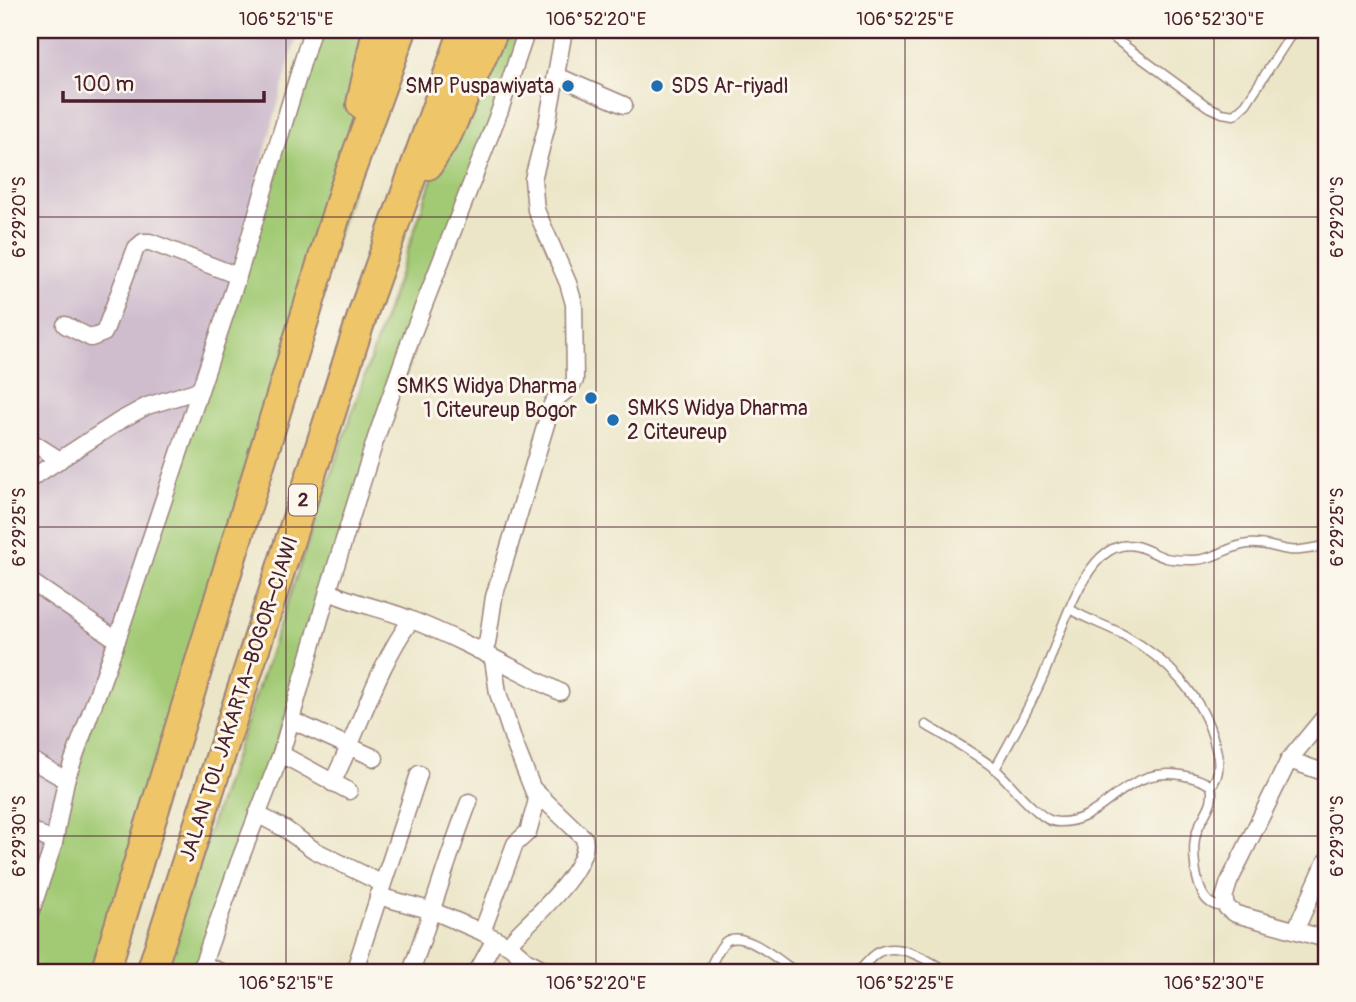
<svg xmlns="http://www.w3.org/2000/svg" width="1356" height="1002" viewBox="0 0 1356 1002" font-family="Pangolin,sans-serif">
<rect width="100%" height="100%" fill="#fbf7ec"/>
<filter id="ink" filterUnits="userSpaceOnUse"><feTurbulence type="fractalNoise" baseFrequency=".0143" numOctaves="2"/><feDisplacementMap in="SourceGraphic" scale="14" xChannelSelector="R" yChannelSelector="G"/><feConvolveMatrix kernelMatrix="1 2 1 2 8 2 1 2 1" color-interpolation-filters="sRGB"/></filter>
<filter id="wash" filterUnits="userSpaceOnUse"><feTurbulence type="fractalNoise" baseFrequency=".00686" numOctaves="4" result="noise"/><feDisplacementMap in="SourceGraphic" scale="28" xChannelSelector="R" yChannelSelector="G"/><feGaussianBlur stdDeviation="1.57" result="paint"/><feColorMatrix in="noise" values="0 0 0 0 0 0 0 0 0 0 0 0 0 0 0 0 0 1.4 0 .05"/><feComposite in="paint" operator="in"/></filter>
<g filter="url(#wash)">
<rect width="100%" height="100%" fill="#ece6c9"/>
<!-- industrial -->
<polygon fill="#cfbdce" points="30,30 298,30 136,626 37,972 30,972"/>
<!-- green -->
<g fill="#a2ca75" stroke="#767450" stroke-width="2">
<polygon points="312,30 402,30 104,972 30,972 30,914"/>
<polygon points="476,30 528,30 328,591 200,972 161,972 447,135"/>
</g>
</g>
<g filter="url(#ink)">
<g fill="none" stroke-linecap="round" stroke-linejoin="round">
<defs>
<g id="lane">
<polyline points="1103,30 1207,106 1222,113 1234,115 1246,104 1294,30"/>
<path d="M1070 609C1087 620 1106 625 1124 635 1167 659 1203 696 1215 745 1219 758 1221 775 1211 786"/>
<path d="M926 725C948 738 973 752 994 768 1008 780 1018 795 1032 807 1041 814 1047 822 1059 822 1106 823 1121 766 1181 775 1192 777 1203 780 1211 786 1216 805 1202 815 1197 831 1191 848 1195 887 1207 900 1212 906 1219 906 1227 908"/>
<path d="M995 769C1011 740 1028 710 1042 679 1057 646 1080 554 1121 546 1138 542 1150 553 1166 558 1174 560 1184 560 1192 560 1212 561 1228 546 1248 544 1263 542 1275 548 1289 550 1300 552 1315 547 1326 546"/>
<path d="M708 972C712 963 717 951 724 943 740 926 781 962 796 972"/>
<path d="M858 972C864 966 871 956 879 952 899 941 931 962 948 972"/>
</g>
<g id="street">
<polyline points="557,76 624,105"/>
<polyline points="65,325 91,338 104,333 136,248 143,242 150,242 238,276"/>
<polyline points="30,441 60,460"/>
<polyline points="30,479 121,420 147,406 199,390"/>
<polyline points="30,581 117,640"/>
<path d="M328 591C353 604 383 608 409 619 461 639 510 667 560 692"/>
<path d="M478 650 487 644 494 597 552 404C558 394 571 390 575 380L574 304 568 283 536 210 533 179 547 125 564 30"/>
<polyline points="1326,715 1289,760 1229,882 1224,898 1227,908 1236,914 1326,939"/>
<polyline points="291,720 375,758"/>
<polyline points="281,754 349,791"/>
<polyline points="30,759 66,780"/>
<polyline points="1289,760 1326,773"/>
<path d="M332 783C360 729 376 668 411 620"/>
<polyline points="257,814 285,829 314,850 381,883"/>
<polyline points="30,829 54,843"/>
<polyline points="378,896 433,911 482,932 510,946 526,960 549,972"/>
<polyline points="30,914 54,843 66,780 117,640 238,276 312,30"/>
<polyline points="1296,929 1326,861"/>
<polyline points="482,932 515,844 528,832 537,800 515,745 498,693 493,659"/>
<path d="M510 946 514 938C533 918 592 867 584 838L534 790"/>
<polyline points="202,964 221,972"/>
<polyline points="200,972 239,862 281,754 328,591 376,438 411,338 500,110 527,30"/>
<polyline points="354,972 419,774"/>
<path d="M411 972C431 916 447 858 469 802"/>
<polyline points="477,972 495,939"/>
</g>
<g id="highway">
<polyline points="361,104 377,30"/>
<polyline points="428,165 447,135 494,30"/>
<polyline points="105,972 344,189 402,30"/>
<polyline points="151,972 365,307 464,30"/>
</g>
</defs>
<!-- lane casing -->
<use href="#lane" stroke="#9b827a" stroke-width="11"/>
<!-- street casing -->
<use href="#street" stroke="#9b827a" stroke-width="19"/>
<!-- highway casing -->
<use href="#highway" stroke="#9b827a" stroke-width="32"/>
<!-- lane -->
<use href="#lane" stroke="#fff" stroke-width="8"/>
<!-- street -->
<use href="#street" stroke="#fff" stroke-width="16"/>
<!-- highway -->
<use href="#highway" stroke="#eec569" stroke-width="28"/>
</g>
</g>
<!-- ticks -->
<path fill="none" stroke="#4a1f2b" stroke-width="2" stroke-opacity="0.45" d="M286 30V972M596 30V972M905 30V972M1214 30V972M30 217H1326M30 527H1326M30 836H1326"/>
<!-- markers -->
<g fill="#1f6fb2" stroke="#fbf7ec" stroke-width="2.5">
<circle cx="568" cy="86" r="7"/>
<circle cx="657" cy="86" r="7"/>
<circle cx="591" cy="398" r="7"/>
<circle cx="613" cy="420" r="7"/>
</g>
<g text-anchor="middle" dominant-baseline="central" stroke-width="6" stroke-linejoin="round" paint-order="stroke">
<!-- shield labels -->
<rect fill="#fbf7ec" stroke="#7f6065" stroke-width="2" x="289" y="484.5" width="28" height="31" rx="5"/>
<g font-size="19" font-weight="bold" fill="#4a1f2b">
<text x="303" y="500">2</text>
</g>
<!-- poi labels -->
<g font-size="21" fill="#4a1f2b" stroke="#fbf7ec" text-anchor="end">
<text x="554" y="86">SMP Puspawiyata</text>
<text x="671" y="86" text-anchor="start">SDS Ar-riyadl</text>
<text x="577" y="386">SMKS Widya Dharma<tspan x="577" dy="24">1 Citeureup Bogor</tspan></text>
<text x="627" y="408" text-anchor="start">SMKS Widya Dharma<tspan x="627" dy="24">2 Citeureup</tspan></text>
</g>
<!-- street labels -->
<g font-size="21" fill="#4a1f2b" stroke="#fbf7ec">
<text transform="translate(239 699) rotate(-72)">JALAN TOL JAKARTA–BOGOR–CIAWI</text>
</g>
</g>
<!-- margin -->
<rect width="1356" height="1002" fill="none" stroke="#fbf7ec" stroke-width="77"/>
<!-- scale -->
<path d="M63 91v10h201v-10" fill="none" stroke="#4a1f2b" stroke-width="3.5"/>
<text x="74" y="91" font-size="21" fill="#4a1f2b" stroke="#fbf7ec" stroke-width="5" paint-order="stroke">100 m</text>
<rect x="38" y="38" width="1280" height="926" fill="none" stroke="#4a1f2b" stroke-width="2.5"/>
<g font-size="18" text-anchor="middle" fill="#4a1f2b">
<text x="286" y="25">106°52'15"E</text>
<text x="596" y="25">106°52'20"E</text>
<text x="905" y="25">106°52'25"E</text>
<text x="1214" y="25">106°52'30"E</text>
<text transform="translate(19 217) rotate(-90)" y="6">6°29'20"S</text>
<text transform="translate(1337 217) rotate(-90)" y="6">6°29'20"S</text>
<text transform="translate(19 527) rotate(-90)" y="6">6°29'25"S</text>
<text transform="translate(1337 527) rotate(-90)" y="6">6°29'25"S</text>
<text transform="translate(19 836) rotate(-90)" y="6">6°29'30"S</text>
<text transform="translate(1337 836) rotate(-90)" y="6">6°29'30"S</text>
<text x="286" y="989">106°52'15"E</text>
<text x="596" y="989">106°52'20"E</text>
<text x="905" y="989">106°52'25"E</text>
<text x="1214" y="989">106°52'30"E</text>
</g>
</svg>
